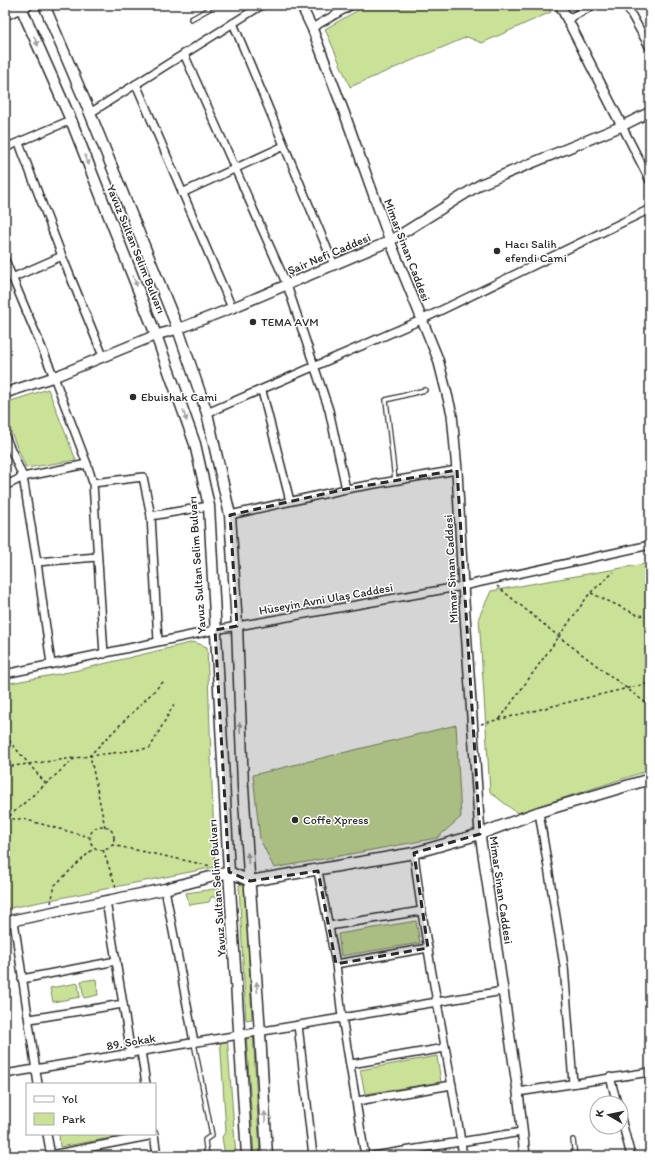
<svg xmlns="http://www.w3.org/2000/svg" width="655" height="1161" viewBox="0 0 655 1161" font-family="Itim,sans-serif">
<rect width="100%" height="100%" fill="#fff"/>
<filter id="ink" filterUnits="userSpaceOnUse"><feTurbulence type="fractalNoise" baseFrequency=".025" numOctaves="2"/><feDisplacementMap in="SourceGraphic" scale="8" xChannelSelector="R" yChannelSelector="G"/><feConvolveMatrix kernelMatrix="1 2 1 2 8 2 1 2 1" color-interpolation-filters="sRGB"/></filter>
<g filter="url(#ink)">
<!-- green -->
<g fill="#cae298" stroke="#7a8662">
<polygon points="367,5 547,5 551,12 482,43 467,37 350,87 325,29"/>
<polygon points="48,389 76,460 26,468 5,418 5,403"/>
<polygon points="650,563 650,770 517,813 490,792 479,617 491,591"/>
<polygon points="194,642 207,647 215,867 5,909 5,684 74,671"/>
<polygon points="456,725 461,817 437,838 274,868 260,839 253,775"/>
<polygon points="245,883 252,1019 246,1020 239,885"/>
<polygon points="221,888 221,902 217,902 216,897 211,897 209,902 189,905 186,893"/>
<polygon points="416,921 420,943 341,956 338,934"/>
<polygon points="96,979 98,995 84,998 81,981"/>
<polygon points="78,983 80,997 53,1002 50,988"/>
<polygon points="246,1032 253,1032 260,1156 254,1156"/>
<polygon points="227,1035 236,1156 225,1156 222,1137 226,1131 220,1037"/>
<polygon points="437,1056 441,1082 365,1094 360,1070"/>
<polygon points="59,1134 133,1134 60,1147"/>
</g>
<g fill="none" stroke-linecap="round" stroke-linejoin="round">
<defs>
<g id="service">
<polyline points="191,19 209,9 207,5"/>
<polyline points="395,480 386,400 425,390"/>
<polyline points="194,1043 212,1135 205,1140 207,1156"/>
<polyline points="573,1140 575,1156"/>
</g>
<g id="minor">
<polyline points="626,5 650,48"/>
<polyline points="568,19 594,5"/>
<polyline points="233,23 334,265"/>
<polyline points="312,28 352,5"/>
<polyline points="184,54 287,285 329,410 346,489"/>
<polyline points="136,84 232,308"/>
<polyline points="90,113 262,5"/>
<polyline points="622,126 650,181"/>
<polyline points="19,143 62,256 103,356"/>
<polyline points="5,148 71,120"/>
<polyline points="182,193 284,146"/>
<polyline points="5,260 54,377 87,464"/>
<polyline points="12,278 62,256"/>
<polyline points="262,391 290,501"/>
<polyline points="207,413 421,320 650,209"/>
<polyline points="5,436 23,477 87,464 93,483 104,654"/>
<polyline points="93,483 143,477 151,516 158,641"/>
<polyline points="5,486 23,477 37,562 51,664"/>
<polyline points="230,515 346,489 457,470"/>
<polyline points="151,516 209,506"/>
<polyline points="37,562 97,557"/>
<polyline points="5,674 215,630 463,586 650,545"/>
<polyline points="539,812 564,966 573,1083"/>
<path d="M414 853C425 954 449 1054 463 1156"/>
<polyline points="318,871 336,964 342,1017 365,1156"/>
<polyline points="165,889 194,1042"/>
<polyline points="106,901 116,961"/>
<polyline points="14,921 38,1084"/>
<polyline points="329,926 421,911"/>
<polyline points="336,964 428,948"/>
<polyline points="22,979 116,961 123,1004 30,1019"/>
<polyline points="123,1004 131,1054"/>
<polyline points="298,1025 313,1156"/>
<polyline points="141,1051 146,1084"/>
<polyline points="351,1064 445,1048"/>
<polyline points="5,1074 503,991"/>
<polyline points="610,1077 617,1103"/>
<polyline points="518,1092 650,1072"/>
<polyline points="357,1101 452,1085"/>
<polyline points="621,1118 631,1156"/>
<polyline points="47,1134 51,1156"/>
<polyline points="154,1134 157,1156"/>
<polyline points="51,1155 154,1135"/>
<polyline points="373,1156 522,1132"/>
</g>
<g id="tertiary">
<polyline points="301,5 312,28 344,112 390,241 438,359 452,414 457,470 463,586 480,834 518,1092 525,1156"/>
<polyline points="560,5 622,126"/>
<polyline points="5,15 28,5"/>
<polyline points="5,393 54,377 156,335 178,329 232,308 390,241 481,184 622,126 650,112"/>
</g>
<g id="secondary">
<polyline points="20,5 71,120 156,335 195,444 209,506 229,872 247,1156"/>
<polyline points="44,5 90,113 178,329 207,413 230,515 237,626 243,787 260,1033 267,1156"/>
<polyline points="5,922 165,889 229,872 250,881 414,853 480,834 539,812 650,779"/>
</g>
</defs>
<!-- service casing -->
<use href="#service" stroke="#2b2b2b" stroke-width="6"/>
<!-- minor casing -->
<use href="#minor" stroke="#2b2b2b" stroke-width="10"/>
<!-- tertiary casing -->
<use href="#tertiary" stroke="#2b2b2b" stroke-width="12"/>
<!-- secondary casing -->
<use href="#secondary" stroke="#2b2b2b" stroke-width="13"/>
<!-- path -->
<g stroke="#2b2b2b" stroke-width="1.5" stroke-dasharray="3 3" stroke-linecap="butt">
<polyline points="497,586 558,636 650,706"/>
<polyline points="591,593 638,615 650,616"/>
<polyline points="500,719 590,593 614,572"/>
<polyline points="481,724 577,700 650,683"/>
<polyline points="5,736 46,784"/>
<polyline points="5,767 75,758"/>
<polyline points="6,819 23,819 89,837"/>
<polyline points="5,820 75,758 150,748 174,704"/>
<circle cx="102" cy="838" r="12"/>
<polyline points="105,827 90,755 165,680"/>
<polyline points="112,845 211,866"/>
<polyline points="103,850 117,890"/>
<polyline points="51,903 55,885 94,848"/>
</g>
<!-- service -->
<use href="#service" stroke="#fff" stroke-width="3.5"/>
<!-- minor -->
<use href="#minor" stroke="#fff" stroke-width="7"/>
<!-- tertiary -->
<use href="#tertiary" stroke="#fff" stroke-width="9"/>
<!-- secondary -->
<use href="#secondary" stroke="#fff" stroke-width="10"/>
</g>
<!-- one-way arrows -->
<defs><path id="oneway-solid" d="M-6-.8H1V-3.2L6.5 0L1 3.2V.8H-6Z"/></defs>
<g fill="#a0a0a0">
<use href="#oneway-solid" transform="translate(36 41) rotate(66)"/>
<use href="#oneway-solid" transform="translate(87 160) rotate(68)"/>
<use href="#oneway-solid" transform="translate(135 281) rotate(68)"/>
<use href="#oneway-solid" transform="translate(185 416) rotate(71)"/>
<use href="#oneway-solid" transform="translate(240 728) rotate(-92)"/>
<use href="#oneway-solid" transform="translate(248 858) rotate(-95)"/>
<use href="#oneway-solid" transform="translate(257 987) rotate(-94)"/>
<use href="#oneway-solid" transform="translate(265 1117) rotate(-93)"/>
</g>
</g>
<!-- marked area -->
<path fill="#2b2b2b" fill-opacity="0.2" stroke="#2b2b2b" stroke-width="3" stroke-dasharray="8 5" stroke-linejoin="round" d="M457 470 480 834 414 853 428 948 336 964 318 871 250 881 229 872 215 630 237 626 230 515 346 489Z"/>
<!-- markers -->
<g fill="#2b2b2b" stroke="#fff" stroke-width="1.5">
<circle cx="497" cy="251" r="4"/>
<circle cx="253" cy="322" r="4"/>
<circle cx="133" cy="397" r="4"/>
<circle cx="295" cy="820" r="4"/>
</g>
<g text-anchor="middle" dominant-baseline="central" stroke-width="3" stroke-linejoin="round" paint-order="stroke">
<!-- poi labels -->
<g font-size="12" fill="#2b2b2b" stroke="#fff" text-anchor="start">
<text x="505" y="244">Hacı Salih<tspan x="505" dy="14">efendi Cami</tspan></text>
<text x="261" y="322">TEMA AVM</text>
<text x="141" y="397">Ebuishak Cami</text>
<text x="303" y="820">Coffe Xpress</text>
</g>
<!-- street labels -->
<g font-size="12" fill="#2b2b2b" stroke="#fff">
<text transform="translate(136 249) rotate(68)">Yavuz Sultan Selim Bulvarı</text>
<text transform="translate(407 250) rotate(69)">Mimar Sinan Caddesi</text>
<text transform="translate(329 254) rotate(-23)">Şair Nefi Caddesi</text>
<text transform="translate(197 565) rotate(-94)">Yavuz Sultan Selim Bulvarı</text>
<text transform="translate(451 569) rotate(-93)">Mimar Sinan Caddesi</text>
<text transform="translate(326 599) rotate(-10)">Hüseyin Avni Ulaş Caddesi</text>
<text transform="translate(217 888) rotate(-94)">Yavuz Sultan Selim Bulvarı</text>
<text transform="translate(501 890) rotate(82)">Mimar Sinan Caddesi</text>
<text transform="translate(131 1042) rotate(-10)">89. Sokak</text>
</g>
</g>
<!-- margin -->
<rect width="655" height="1161" fill="none" stroke="#fff" stroke-width="20"/>
<rect x="10" y="10" width="635" height="1141" fill="none" stroke="#2b2b2b" stroke-width="1.5" filter="url(#ink)"/>
<!-- legend -->
<rect x="26" y="1083" width="130" height="52" fill="#ffffff" stroke="#aaaaaa"/>
<rect x="34" y="1096" width="20" height="6" fill="#ffffff" stroke="#aaaaaa"/>
<text x="62" y="1103" font-size="12" fill="#2b2b2b">Yol</text>
<rect x="34" y="1113" width="20" height="12" fill="#cae298" stroke="#aaaaaa"/>
<text x="62" y="1123" font-size="12" fill="#2b2b2b">Park</text>
<!-- north arrow -->
<g transform="translate(609 1115) rotate(279)"><circle r="19" fill="#ffffff" stroke="#aaaaaa"/>
<path d="M0-3L7 15L0 10L-7 15Z" fill="#2b2b2b"/>
<text y="-6" font-size="11" font-weight="bold" text-anchor="middle" fill="#2b2b2b">K</text>
</g>
</svg>
